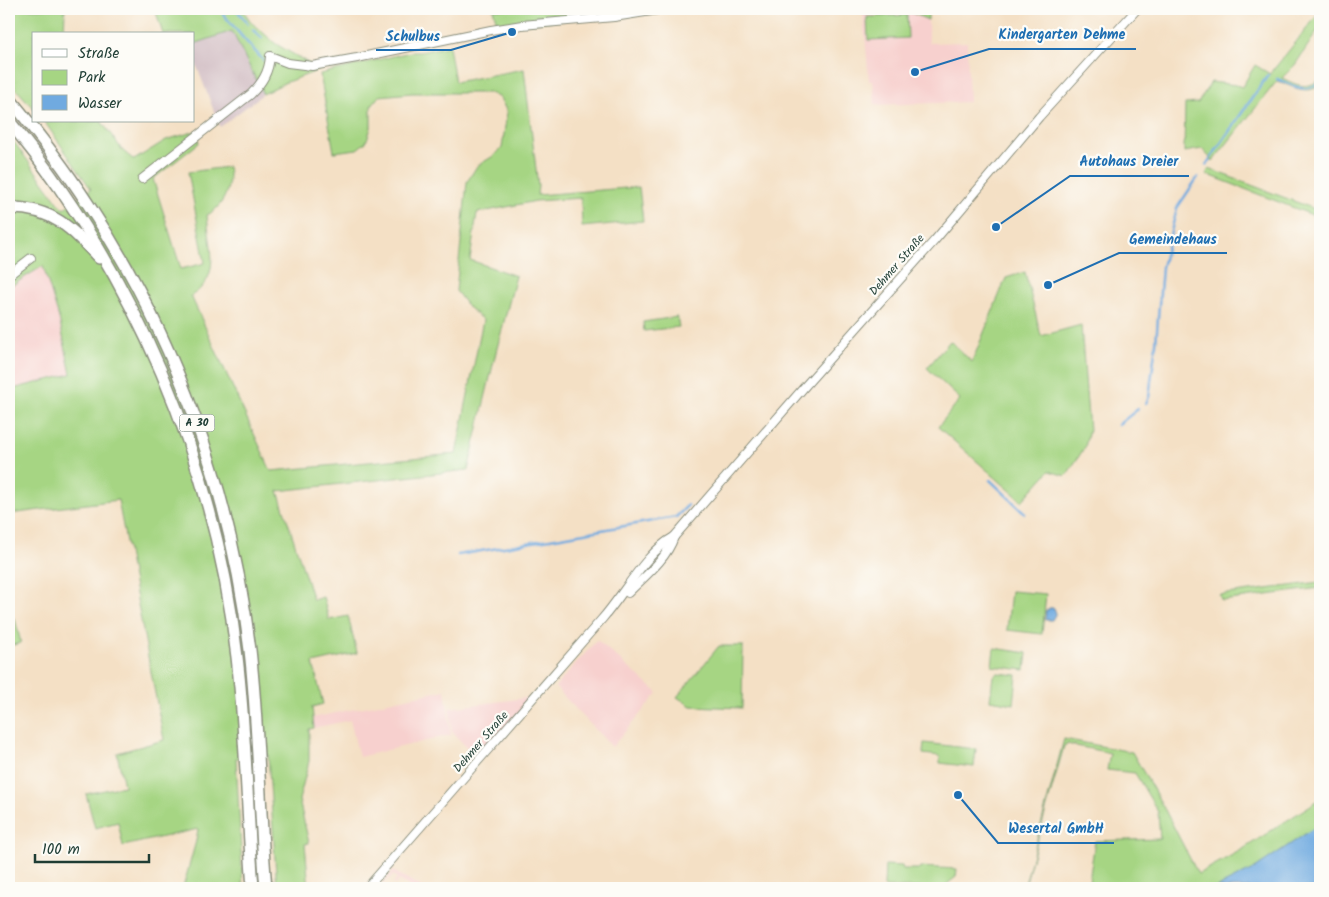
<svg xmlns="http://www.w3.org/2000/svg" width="1329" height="897" viewBox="0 0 1329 897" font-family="Kalam,sans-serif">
<rect width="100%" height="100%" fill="#fdfcf7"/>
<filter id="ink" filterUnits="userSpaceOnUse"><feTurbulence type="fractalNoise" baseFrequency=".02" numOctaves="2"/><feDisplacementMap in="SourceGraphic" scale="10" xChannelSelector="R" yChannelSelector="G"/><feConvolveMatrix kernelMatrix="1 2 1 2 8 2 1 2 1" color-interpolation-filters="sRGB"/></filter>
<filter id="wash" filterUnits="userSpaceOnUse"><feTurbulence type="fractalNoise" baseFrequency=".0096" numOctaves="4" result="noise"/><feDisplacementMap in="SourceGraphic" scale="20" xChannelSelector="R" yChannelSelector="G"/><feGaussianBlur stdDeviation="1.12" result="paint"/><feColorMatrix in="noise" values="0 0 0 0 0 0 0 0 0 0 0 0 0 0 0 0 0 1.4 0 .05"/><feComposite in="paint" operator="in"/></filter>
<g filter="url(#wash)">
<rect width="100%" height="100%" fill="#f4e0c5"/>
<!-- built -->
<g fill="#f7d0ce">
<polygon points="907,11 928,20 929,43 967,42 969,102 875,105 873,81 869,81 863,14"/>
<polygon points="43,265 59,318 71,374 9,390 9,287"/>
<polygon points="597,640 658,693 612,747 555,687"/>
<polygon points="445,690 451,735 359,757 350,720 314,728 312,718"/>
<polygon points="533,697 479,760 452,732 449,708"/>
<polygon points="393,871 424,888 409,888 410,886 399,880 396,884 393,883 397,878 393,875 379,888"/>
</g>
<!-- industrial -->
<polygon fill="#d2bec4" points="232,30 263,94 220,127 194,59 194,44"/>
<!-- green -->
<g fill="#a6d583" stroke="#62895c">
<polygon points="9,9 65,9 64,34 34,34 34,109 9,81"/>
<polygon points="155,9 242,9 252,23 276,44 320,70 284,83 263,94 232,31 194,44 194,34 163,34"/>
<polygon points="493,9 653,9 498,27"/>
<polygon points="862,9 928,9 928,20 907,11 863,14"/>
<path d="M1320 12V27L1295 65 1282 78C1297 85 1305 90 1320 80V86C1304 95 1292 86 1277 81L1213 161 1202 149 1184 152 1185 104 1198 103 1211 82 1236 85 1242 87 1255 65 1270 74Z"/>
<polygon points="907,15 908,38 868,40 867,17"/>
<path d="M449 46 455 82 524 69 538 186 537 195 639 187 643 221 582 227 581 198 536 201 477 213 470 260 516 276 496 352 468 470 278 491 313 600 323 597 329 620 348 616 357 653 313 663 323 704 312 707 314 728 309 729V761L299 800 309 843 305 844 309 888H277L268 755 236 758 243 888H183L196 841 198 829 123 846 118 822 95 828 86 794 124 786 117 753 164 740 118 500 9 514V390L71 374 59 318 43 266 9 287V135L63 209 91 189 44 121H101L123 151 134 160 166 140 196 131 199 143 153 179 181 269 205 263 188 172 228 167C232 185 224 207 207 215 209 246 223 276 191 296L271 471 456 454 483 320 469 308 456 291 467 182 477 166 495 155 502 148 507 112 500 98 490 93H412L379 96 371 106V128L366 142 357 149 334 152 320 74 410 52H420Z"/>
<polygon points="1209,169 1320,211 1320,218 1206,174"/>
<polygon points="1025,272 1041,336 1081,325 1089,430 1085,447 1066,476 1049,471 1022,501 938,427 960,399 927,368 950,341 972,362 1006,278"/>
<polygon points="677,317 679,327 644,331 643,322"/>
<polygon points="1320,582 1320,588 1222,601 1219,595"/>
<polygon points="1011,591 1046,594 1042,634 1007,630"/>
<polygon points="9,617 15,619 21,643 9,646"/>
<polygon points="719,646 743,646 742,708 691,706 677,697"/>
<polygon points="994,648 1027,653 1025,670 992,666"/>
<polygon points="998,673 1017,675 1014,704 990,700 993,676"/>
<polygon points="1064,739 1132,752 1165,810 1198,874 1243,849 1320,799 1320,824 1255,868 1216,888 1088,888 1095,841 1160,839 1158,812 1135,773 1107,770 1110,753 1067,744 1064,746 1024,888"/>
<polygon points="924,743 976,749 974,767 940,763 940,756 923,754"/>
<polygon points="885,865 902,866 903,869 920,869 920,867 957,869 956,877 942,888 884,887"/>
</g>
<!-- water -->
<g fill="#70aae0" stroke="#48748a">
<polygon points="1049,608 1054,608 1056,613 1052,620 1045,620 1046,610 1048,610"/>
<polygon points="1320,824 1320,888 1216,888 1255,868"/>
</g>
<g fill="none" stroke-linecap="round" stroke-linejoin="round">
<!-- stream -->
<g stroke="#70aae0" stroke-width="2.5">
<polyline points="219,9 244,39 263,60"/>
<polyline points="236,9 248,24"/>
<polyline points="253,30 262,38"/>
<path d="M1277 79C1295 86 1302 94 1320 83"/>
<polyline points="1206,165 1268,75"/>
<polyline points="1146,403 1149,397 1156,343 1162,267 1177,208 1198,177"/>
<polyline points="1118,425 1138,409"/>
<polyline points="990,480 1025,513"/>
<polyline points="458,555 676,517 688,505"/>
</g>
</g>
</g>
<g filter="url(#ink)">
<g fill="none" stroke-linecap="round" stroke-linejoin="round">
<defs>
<g id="minor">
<path d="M142 179 251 94C262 83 269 72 270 56L288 63 312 66 357 58 491 30 522 25 614 17 664 9"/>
<polyline points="9,275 31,258"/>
<path d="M628 593C645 576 666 560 674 537"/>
<path d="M367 888C445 798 524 709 602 619 624 594 646 552 674 537L806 385 935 240 1039 117 1137 9"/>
</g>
<g id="highway">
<path d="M9 98C37 132 64 167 88 204 176 337 231 492 250 650 259 729 259 809 266 888"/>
<path d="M9 121C134 273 215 461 237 657 246 734 247 811 253 888"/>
<path d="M9 208C52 207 72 229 99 258"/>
</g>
</defs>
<!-- minor casing -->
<use href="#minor" stroke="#8a8e7c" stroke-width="10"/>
<!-- highway casing -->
<use href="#highway" stroke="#8a8e7c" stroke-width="14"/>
<!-- minor -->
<use href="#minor" stroke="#fff" stroke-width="8"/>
<!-- highway -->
<use href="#highway" stroke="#fff" stroke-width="11"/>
</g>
</g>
<g text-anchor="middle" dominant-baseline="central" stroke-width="4.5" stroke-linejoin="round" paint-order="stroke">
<!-- shield labels -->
<rect fill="#fdfcf7" stroke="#62766e" stroke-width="1" x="179.5" y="414.5" width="35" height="17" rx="4"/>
<g font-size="11" font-weight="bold" fill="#1f3d34">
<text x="197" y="423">A 30</text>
</g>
<!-- street labels -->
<g font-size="12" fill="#1f3d34" stroke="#fdfcf7">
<text transform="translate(897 265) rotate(-49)">Dehmer Straße</text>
<text transform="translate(481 742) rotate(-49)">Dehmer Straße</text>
</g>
</g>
<!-- callouts -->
<path fill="none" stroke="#1f6fb2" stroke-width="2" d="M915 72L989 49H1136M512 32L451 50H376M996 227L1070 176H1189M1048 285L1119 253H1227M958 795L998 843H1114"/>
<g fill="#1f6fb2" stroke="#fdfcf7" stroke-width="2">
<circle cx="915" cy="72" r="5"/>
<circle cx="512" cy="32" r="5"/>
<circle cx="996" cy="227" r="5"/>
<circle cx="1048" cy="285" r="5"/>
<circle cx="958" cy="795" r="5"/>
</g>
<g font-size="14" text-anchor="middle" font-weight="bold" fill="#1f6fb2" stroke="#fdfcf7" stroke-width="4.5" stroke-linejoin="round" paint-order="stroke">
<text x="1062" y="39">Kindergarten Dehme</text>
<text x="413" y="41">Schulbus</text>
<text x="1129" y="166">Autohaus Dreier</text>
<text x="1173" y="244">Gemeindehaus</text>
<text x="1056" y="833">Wesertal GmbH</text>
</g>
<!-- margin -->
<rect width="1329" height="897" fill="none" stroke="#fdfcf7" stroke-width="30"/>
<!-- legend -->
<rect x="32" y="32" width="162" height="90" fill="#fdfcf7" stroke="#a4b0a9"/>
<rect x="42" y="49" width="25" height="8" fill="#ffffff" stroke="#a4b0a9"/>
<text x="78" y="58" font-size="15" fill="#1f3d34">Straße</text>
<rect x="42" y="70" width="25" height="15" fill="#a6d583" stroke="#a4b0a9"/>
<text x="78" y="82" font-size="15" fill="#1f3d34">Park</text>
<rect x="42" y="95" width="25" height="15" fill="#70aae0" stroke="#a4b0a9"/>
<text x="78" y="108" font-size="15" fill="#1f3d34">Wasser</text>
<!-- scale -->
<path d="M35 854v8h114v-8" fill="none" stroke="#1f3d34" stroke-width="2.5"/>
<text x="42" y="854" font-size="15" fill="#1f3d34" stroke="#fdfcf7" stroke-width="4" paint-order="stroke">100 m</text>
</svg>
